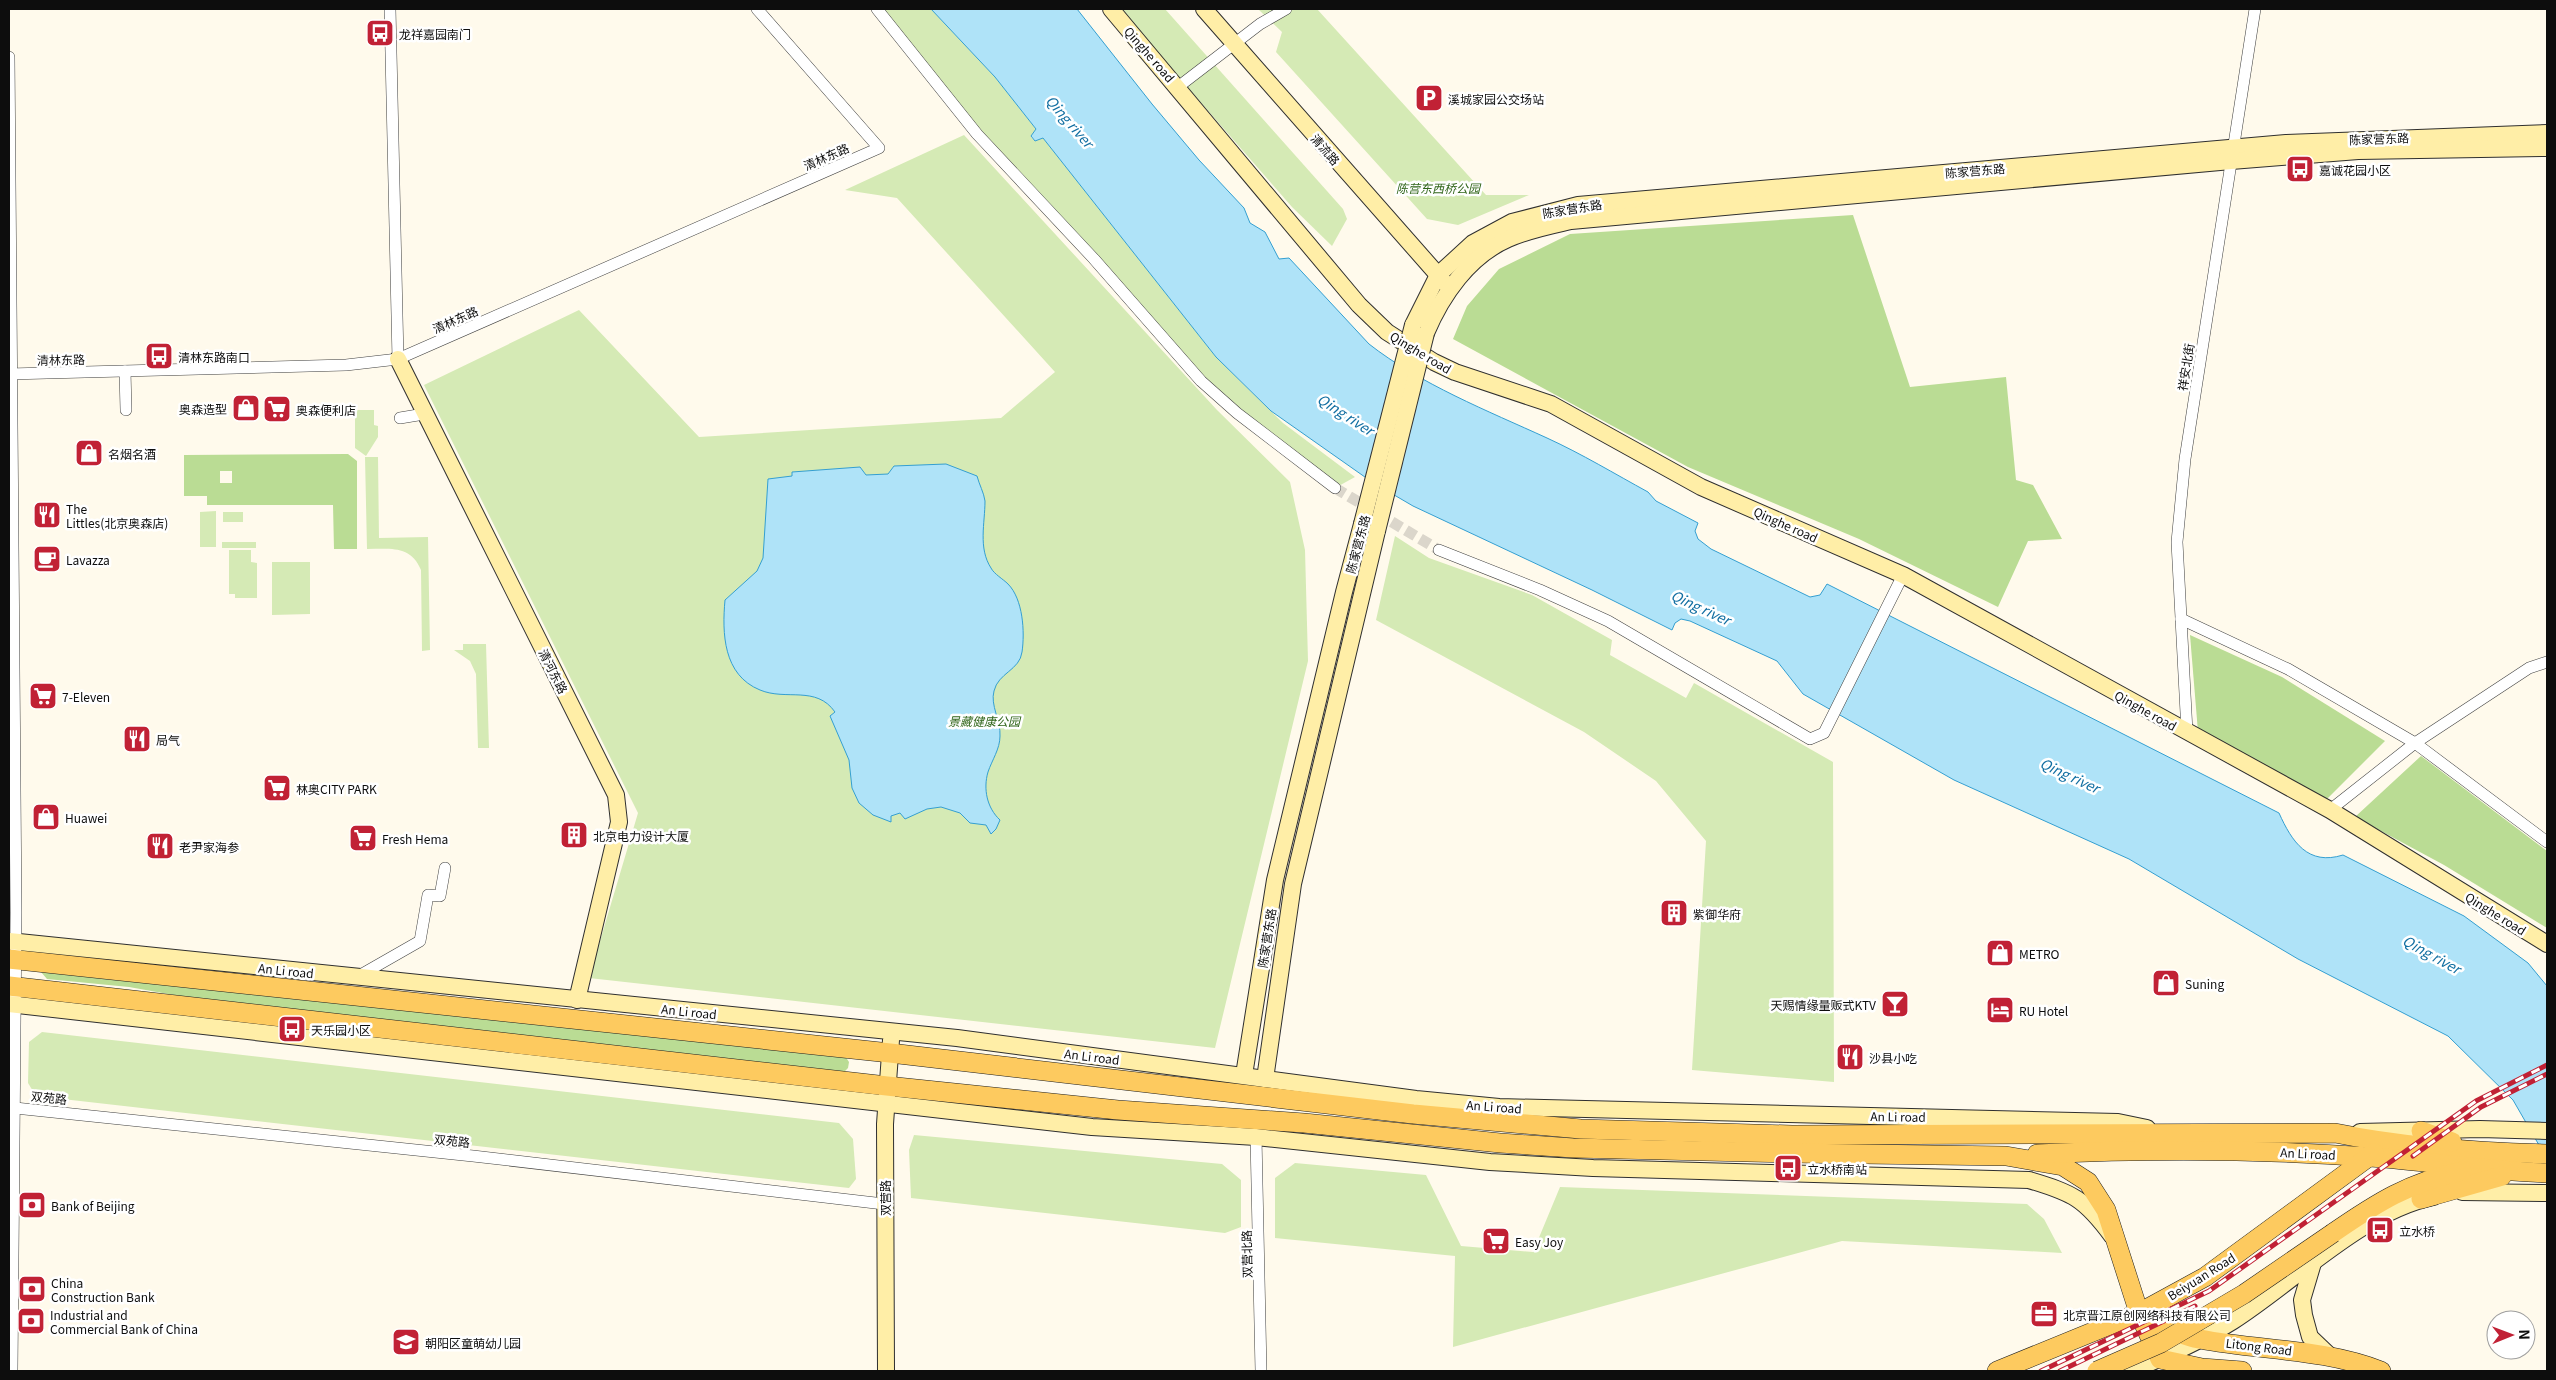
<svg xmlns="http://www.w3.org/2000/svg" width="2556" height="1380" viewBox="0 0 2556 1380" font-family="Georgia,'Noto Sans SC',serif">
<rect width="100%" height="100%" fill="#fffaec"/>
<!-- green -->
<g fill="#d5eab5">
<polygon points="877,9 931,9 995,77 1036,129 1031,137 1035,141 1043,138 1216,357 1283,423 1355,477 1335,488 1237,413 977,134"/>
<polygon points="1119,9 1165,9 1343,209 1347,219 1332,246 1292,207"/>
<polygon points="1258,9 1317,9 1486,195 1529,195 1458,225 1427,219 1276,52 1282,32"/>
<polygon points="964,135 1217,410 1290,482 1305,550 1308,661 1215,1048 589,978 638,813 424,385 579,310 699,437 1001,418 1055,372 897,198 845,190"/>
<polygon points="355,410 374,410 374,425 378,426 378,437 366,456 355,448"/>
<path d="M365 457H378L379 538 428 537 430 650 422 651 421 570C411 545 390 549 367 549Z"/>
<polygon points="216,511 216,547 200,547 200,512"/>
<rect x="223" y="512" width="20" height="10"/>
<polygon points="1395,536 1429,558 1532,595 1612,640 1610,655 1686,698 1694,683 1833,762 1834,1082 1692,1070 1706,841 1656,781 1584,732 1376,620"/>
<rect x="222" y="542" width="34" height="6"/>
<polygon points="229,550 251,550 251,562 257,563 257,598 235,598 235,594 229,594"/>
<polygon points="272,562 310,562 310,614 272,615"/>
<polygon points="463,644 486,644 489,748 478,748 476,674 470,661 454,650 463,650"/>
<polygon points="42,1032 839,1123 853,1139 856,1179 849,1188 36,1096 28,1083 29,1042"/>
<polygon points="914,1135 1222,1164 1241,1180 1241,1227 1225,1233 911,1198 909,1150"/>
<polygon points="1295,1163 1426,1175 1461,1246 1533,1252 1560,1187 2027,1204 2044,1219 2062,1253 1842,1241 1453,1347 1455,1256 1275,1238 1275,1178"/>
</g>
<!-- forest -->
<g fill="#badc94" fill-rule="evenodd">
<polygon points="1853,215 1910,387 2006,377 2016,480 2033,485 2062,539 2028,541 1998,607 1859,539 1688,467 1453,339 1467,306 1499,269 1570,234"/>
<path d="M348 454 357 461V549H334L333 505H207V496H184V455ZM220 471H232V483H220Z"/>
<polygon points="2190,635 2282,677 2385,741 2326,800 2198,732"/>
<polygon points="2421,756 2547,851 2547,928 2444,865 2355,817"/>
<polygon points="41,972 845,1056 849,1062 848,1068 843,1073 241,1007 129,987 47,979"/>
</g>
<!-- water -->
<g fill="#afe3f8" stroke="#349fd1">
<path d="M931 9H1077L1152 104 1199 160 1244 208 1250 223 1265 232 1279 259 1289 258 1369 344C1420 384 1488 411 1547 438 1582 454 1615 474 1648 492L1656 501 1698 523 1695 531 1698 539 1711 549 1810 597 1820 595 1827 584 2279 813C2292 842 2308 866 2343 855L2464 916 2528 963 2547 986V1159L2513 1100 2448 1036 2298 959 2129 859 1954 780 1803 694 1777 661 1690 621 1681 619 1675 623 1672 630 1592 590 1413 506 1372 482 1271 411 1216 357 1043 138 1035 141 1031 136 1036 129 995 77Z"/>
<path d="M946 464 977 476C979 484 984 493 985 501 985 523 978 548 991 568 994 574 1003 579 1008 584 1023 599 1025 632 1022 652 1020 670 998 673 994 691 990 705 1001 721 1000 736 1000 749 992 760 988 772 983 789 987 808 1000 820L996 829 991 834 986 825 970 823 960 813 941 807 927 809 905 819 900 813 891 816V822L873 815 859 803 852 788 849 760 830 716 835 712C816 685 786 701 760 690 723 675 722 633 725 600L757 571 763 558 768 479 792 476V472L860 467 866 475 888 474 894 466Z"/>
</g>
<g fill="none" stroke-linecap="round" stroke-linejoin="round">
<!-- street-tunnel -->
<polyline stroke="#dbd6cb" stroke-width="11" stroke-dasharray="11 5.5" stroke-linecap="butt" points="1335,488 1439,550"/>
<defs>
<g id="street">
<polyline points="390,9 398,359"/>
<polyline points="877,9 977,134 1094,259 1201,381 1237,413 1335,488"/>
<polyline points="9,57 16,912 12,1371"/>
<polyline points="1178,87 1260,24 1286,9"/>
<polyline points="125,371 126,410"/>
<polyline points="9,374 346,365 398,359 879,148 757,9"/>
<polyline points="400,418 418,415"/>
<polyline points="1439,550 1540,590 1608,621 1810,739 1824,733 1903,575"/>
<polyline points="2181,619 2288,669 2415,743 2547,842"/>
<polyline points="2187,732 2177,542 2185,459 2255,9"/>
<polyline points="2330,810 2415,743 2529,668 2547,662"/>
<polyline points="357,977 420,941 428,895 440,896 445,868"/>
<polyline points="15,1108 473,1156 884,1204"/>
<polyline points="1256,1137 1261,1371"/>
</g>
<g id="secondary">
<polyline points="1111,9 1359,305 1387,332 1434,362 1455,372 1551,404 1701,487 1903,575 2330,810 2547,944"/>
<polyline points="1204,9 1445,283"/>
<polyline points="1413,325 1438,275 1473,243 1512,222 1578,205 2286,143 2547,133"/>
<path d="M1426 333C1442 295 1469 256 1508 239 1528 230 1549 226 1571 221L2231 161 2358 151 2547 148"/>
<polyline points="398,359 616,795 619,822 577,1000"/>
<polyline points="9,941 957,1038 1416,1099 1499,1107 2118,1122 2147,1128"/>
<path d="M9 1004 1092 1127 1256 1137 1490 1162 1593 1168 2029 1180C2073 1193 2085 1199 2112 1236"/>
<polyline points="1244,1075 1275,880 1344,592 1362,524"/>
<polyline points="1265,1079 1293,884 1377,531"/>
<polyline points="2360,1132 2480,1129 2547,1131"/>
<polyline points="2462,1192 2547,1193"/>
<polyline points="2313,1263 2302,1300 2304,1315 2310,1337 2331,1357"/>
<polyline points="886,1371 885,1124 891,1040"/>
<path d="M2130 1371C2165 1357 2201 1341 2233 1321 2294 1282 2362 1212 2433 1197"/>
</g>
<g id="primary">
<path d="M9 959 890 1053 1413 1114 1581 1129 1792 1135 2335 1133C2404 1147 2476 1152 2547 1154"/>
<polyline points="9,986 887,1086 1118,1110 1304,1123 1500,1143 1573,1148 1790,1153 2006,1156 2063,1166 2088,1182 2106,1210 2139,1313 2160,1359 2202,1368 2242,1371"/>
<polyline points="2421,1131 2452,1142"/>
<path d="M2037 1154C2148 1149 2259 1149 2370 1157 2429 1161 2488 1171 2547 1173"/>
<polyline points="2421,1199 2502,1176"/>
<path d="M2333 1233C2378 1202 2408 1183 2462 1171"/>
<path d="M2139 1313C2158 1322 2180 1336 2200 1339 2260 1351 2322 1348 2381 1371"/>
<polyline points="1997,1371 2139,1313 2205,1277 2374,1153"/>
</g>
</defs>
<!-- street casing -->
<use href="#street" stroke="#404040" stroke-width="12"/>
<!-- secondary casing -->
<use href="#secondary" stroke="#2f2f2f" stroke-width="18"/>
<!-- primary casing -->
<use href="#primary" stroke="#1e1e1e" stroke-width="20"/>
<!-- street -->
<use href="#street" stroke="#fff" stroke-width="11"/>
<!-- secondary -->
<use href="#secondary" stroke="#ffeea7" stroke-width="16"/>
<!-- primary -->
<use href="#primary" stroke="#fdca5f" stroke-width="19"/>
<defs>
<g id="rail">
<polyline points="2413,1156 2481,1107 2547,1074"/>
<polyline points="2041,1371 2209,1291 2476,1101 2547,1065"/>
<polyline points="2060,1371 2195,1306"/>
</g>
</defs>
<!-- rail casing -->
<use href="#rail" stroke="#c12135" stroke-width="5"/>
<!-- rail -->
<use href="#rail" stroke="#fff" stroke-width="3" stroke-dasharray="9" stroke-linecap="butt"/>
<defs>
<g id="secondary-bridge">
<polyline points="1362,524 1413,325"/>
<polyline points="1377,531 1426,333"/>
</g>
<polyline id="primary-bridge" points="2097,1371 2161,1343 2244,1294 2333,1233"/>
</defs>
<!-- secondary-bridge casing -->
<use href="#secondary-bridge" stroke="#2f2f2f" stroke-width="18" stroke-linecap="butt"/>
<!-- primary-bridge casing -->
<use href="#primary-bridge" stroke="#1e1e1e" stroke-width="20" stroke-linecap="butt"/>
<!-- secondary-bridge -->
<use href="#secondary-bridge" stroke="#ffeea7" stroke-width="16"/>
<!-- primary-bridge -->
<use href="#primary-bridge" stroke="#fdca5f" stroke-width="19"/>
</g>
<!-- icons -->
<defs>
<symbol id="bus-square" viewBox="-11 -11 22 22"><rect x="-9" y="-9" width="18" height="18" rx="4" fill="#c12135" stroke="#fff"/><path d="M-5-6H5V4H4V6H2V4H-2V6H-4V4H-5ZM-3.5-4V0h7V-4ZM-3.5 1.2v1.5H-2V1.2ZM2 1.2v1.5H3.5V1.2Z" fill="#fff"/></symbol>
<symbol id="parking-square" viewBox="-11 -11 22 22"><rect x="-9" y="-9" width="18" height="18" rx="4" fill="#c12135" stroke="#fff"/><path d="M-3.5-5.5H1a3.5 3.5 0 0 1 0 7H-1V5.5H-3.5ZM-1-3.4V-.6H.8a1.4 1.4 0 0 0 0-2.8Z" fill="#fff"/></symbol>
<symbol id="shop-square" viewBox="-11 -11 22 22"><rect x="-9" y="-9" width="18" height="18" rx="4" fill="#c12135" stroke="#fff"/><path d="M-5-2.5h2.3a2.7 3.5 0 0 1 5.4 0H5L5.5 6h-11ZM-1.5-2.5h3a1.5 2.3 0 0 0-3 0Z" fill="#fff"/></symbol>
<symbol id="supermarket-square" viewBox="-11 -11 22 22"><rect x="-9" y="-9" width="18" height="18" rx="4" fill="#c12135" stroke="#fff"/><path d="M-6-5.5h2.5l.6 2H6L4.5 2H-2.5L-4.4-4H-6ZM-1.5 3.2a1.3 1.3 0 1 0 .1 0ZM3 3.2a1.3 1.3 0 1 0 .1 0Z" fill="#fff"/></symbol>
<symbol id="restaurant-square" viewBox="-11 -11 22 22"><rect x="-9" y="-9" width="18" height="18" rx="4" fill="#c12135" stroke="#fff"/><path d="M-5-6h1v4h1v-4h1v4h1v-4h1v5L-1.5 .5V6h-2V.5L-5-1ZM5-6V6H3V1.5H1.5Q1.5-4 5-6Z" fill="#fff"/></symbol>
<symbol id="cafe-square" viewBox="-11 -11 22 22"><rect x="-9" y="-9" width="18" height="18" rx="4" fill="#c12135" stroke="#fff"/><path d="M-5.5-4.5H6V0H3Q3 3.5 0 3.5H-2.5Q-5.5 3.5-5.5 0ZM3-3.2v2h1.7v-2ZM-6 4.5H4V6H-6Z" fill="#fff"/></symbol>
<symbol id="building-square" viewBox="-11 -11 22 22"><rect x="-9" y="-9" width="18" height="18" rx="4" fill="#c12135" stroke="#fff"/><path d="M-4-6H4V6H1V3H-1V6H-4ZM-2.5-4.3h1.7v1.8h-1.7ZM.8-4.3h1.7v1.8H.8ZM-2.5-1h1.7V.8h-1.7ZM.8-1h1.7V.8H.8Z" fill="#fff"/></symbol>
<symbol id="bar-square" viewBox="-11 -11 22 22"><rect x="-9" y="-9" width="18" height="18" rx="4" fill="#c12135" stroke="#fff"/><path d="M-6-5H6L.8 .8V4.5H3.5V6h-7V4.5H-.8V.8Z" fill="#fff"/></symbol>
<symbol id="hotel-square" viewBox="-11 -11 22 22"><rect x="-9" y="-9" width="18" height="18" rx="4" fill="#c12135" stroke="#fff"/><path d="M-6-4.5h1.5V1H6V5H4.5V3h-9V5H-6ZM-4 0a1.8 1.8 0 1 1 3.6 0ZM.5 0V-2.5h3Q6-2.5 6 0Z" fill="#fff"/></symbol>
<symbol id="bank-square" viewBox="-11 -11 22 22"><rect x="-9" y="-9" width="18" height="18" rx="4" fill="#c12135" stroke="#fff"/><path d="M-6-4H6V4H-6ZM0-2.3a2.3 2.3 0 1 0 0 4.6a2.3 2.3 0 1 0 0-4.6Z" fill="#fff"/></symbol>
<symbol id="office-square" viewBox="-11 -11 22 22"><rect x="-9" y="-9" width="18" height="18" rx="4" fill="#c12135" stroke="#fff"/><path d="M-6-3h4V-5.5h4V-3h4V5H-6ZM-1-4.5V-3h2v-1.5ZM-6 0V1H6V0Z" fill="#fff"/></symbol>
<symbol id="school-square" viewBox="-11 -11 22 22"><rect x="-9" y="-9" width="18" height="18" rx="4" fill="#c12135" stroke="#fff"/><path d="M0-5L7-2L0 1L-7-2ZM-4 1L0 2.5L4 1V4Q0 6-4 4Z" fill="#fff"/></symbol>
</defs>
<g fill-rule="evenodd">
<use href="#bus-square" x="364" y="17" width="32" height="32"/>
<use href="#parking-square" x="1413" y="82" width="32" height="32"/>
<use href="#bus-square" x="2284" y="153" width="32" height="32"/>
<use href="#bus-square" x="143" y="340" width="32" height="32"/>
<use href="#shop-square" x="230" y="392" width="32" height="32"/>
<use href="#supermarket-square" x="261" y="393" width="32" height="32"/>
<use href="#shop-square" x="73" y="437" width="32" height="32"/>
<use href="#restaurant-square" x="31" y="499" width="32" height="32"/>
<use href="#cafe-square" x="31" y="543" width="32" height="32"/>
<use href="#supermarket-square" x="27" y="680" width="32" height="32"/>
<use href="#restaurant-square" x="121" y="723" width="32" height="32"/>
<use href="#supermarket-square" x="261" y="772" width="32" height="32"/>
<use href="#shop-square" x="30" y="801" width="32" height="32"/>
<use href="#building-square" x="558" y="819" width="32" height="32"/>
<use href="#supermarket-square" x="347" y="822" width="32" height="32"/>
<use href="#restaurant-square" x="144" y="830" width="32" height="32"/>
<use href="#building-square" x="1658" y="897" width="32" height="32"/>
<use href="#shop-square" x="1984" y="937" width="32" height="32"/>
<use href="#shop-square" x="2150" y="967" width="32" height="32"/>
<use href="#bar-square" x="1879" y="988" width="32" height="32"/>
<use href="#hotel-square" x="1984" y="994" width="32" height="32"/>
<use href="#bus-square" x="276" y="1013" width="32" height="32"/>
<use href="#restaurant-square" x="1834" y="1041" width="32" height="32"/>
<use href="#bus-square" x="1772" y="1152" width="32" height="32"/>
<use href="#bank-square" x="16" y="1189" width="32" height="32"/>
<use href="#bus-square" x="2364" y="1214" width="32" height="32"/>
<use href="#supermarket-square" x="1480" y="1225" width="32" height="32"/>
<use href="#bank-square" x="16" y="1273" width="32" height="32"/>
<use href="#office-square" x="2028" y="1298" width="32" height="32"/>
<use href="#bank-square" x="15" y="1305" width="32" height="32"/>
<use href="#school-square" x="390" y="1326" width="32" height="32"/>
</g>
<g text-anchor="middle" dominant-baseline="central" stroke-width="5" stroke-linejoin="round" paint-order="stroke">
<!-- poi labels -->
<g font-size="12" fill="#0d0d0d" stroke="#fff" text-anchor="start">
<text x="399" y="33">龙祥嘉园南门</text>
<text x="1448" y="98">溪城家园公交场站</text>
<text x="2319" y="169">嘉诚花园小区</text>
<text x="178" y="356">清林东路南口</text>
<text x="227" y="408" text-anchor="end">奥森造型</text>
<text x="296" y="409">奥森便利店</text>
<text x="108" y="453">名烟名酒</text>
<text x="66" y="508">The<tspan x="66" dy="14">Littles(北京奥森店)</tspan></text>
<text x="66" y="559">Lavazza</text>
<text x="62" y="696">7-Eleven</text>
<text x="156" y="739">局气</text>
<text x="296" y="788">林奥CITY PARK</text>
<text x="65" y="817">Huawei</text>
<text x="593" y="835">北京电力设计大厦</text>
<text x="382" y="838">Fresh Hema</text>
<text x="179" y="846">老尹家海参</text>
<text x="1693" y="913">紫御华府</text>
<text x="2019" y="953">METRO</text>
<text x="2185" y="983">Suning</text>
<text x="1876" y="1004" text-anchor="end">天赐情缘量贩式KTV</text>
<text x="2019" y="1010">RU Hotel</text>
<text x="311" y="1029">天乐园小区</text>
<text x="1869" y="1057">沙县小吃</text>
<text x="1807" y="1168">立水桥南站</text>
<text x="51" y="1205">Bank of Beijing</text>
<text x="2399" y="1230">立水桥</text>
<text x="1515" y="1241">Easy Joy</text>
<text x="51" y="1282">China<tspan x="51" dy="14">Construction Bank</tspan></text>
<text x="50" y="1314">Industrial and<tspan x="50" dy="14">Commercial Bank of China</tspan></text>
<text x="2063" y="1314">北京晋江原创网络科技有限公司</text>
<text x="425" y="1342">朝阳区童萌幼儿园</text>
</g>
<!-- street labels -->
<g font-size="12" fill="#0d0d0d" stroke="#fff">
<text transform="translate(1150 54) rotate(49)">Qinghe road</text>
<text transform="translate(2379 138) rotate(-2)">陈家营东路</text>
<text transform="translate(1326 149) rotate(49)">清流路</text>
<text transform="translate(826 156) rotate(-24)">清林东路</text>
<text transform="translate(1975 170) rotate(-5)">陈家营东路</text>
<text transform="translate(1572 208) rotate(-9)">陈家营东路</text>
<text transform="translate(455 319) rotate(-24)">清林东路</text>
<text transform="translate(1421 352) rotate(31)">Qinghe road</text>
<text transform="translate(61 359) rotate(-1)">清林东路</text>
<text transform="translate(2185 367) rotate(-81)">祥安北街</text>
<text transform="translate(1786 524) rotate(24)">Qinghe road</text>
<text transform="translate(1357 544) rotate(-75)">陈家营东路</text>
<text transform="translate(554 671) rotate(63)">清河东路</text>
<text transform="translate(2146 710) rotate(29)">Qinghe road</text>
<text transform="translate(2496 913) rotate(32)">Qinghe road</text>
<text transform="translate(1266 938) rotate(-81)">陈家营东路</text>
<text transform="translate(286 970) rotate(6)">An Li road</text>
<text transform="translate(689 1011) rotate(6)">An Li road</text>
<text transform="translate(1092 1056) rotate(7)">An Li road</text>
<text transform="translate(49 1097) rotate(6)">双苑路</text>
<text transform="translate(1494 1106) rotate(4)">An Li road</text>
<text transform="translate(1898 1116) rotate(1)">An Li road</text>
<text transform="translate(452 1140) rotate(6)">双苑路</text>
<text transform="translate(2308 1153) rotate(3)">An Li road</text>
<text transform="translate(884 1198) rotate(-90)">双营路</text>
<text transform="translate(1246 1254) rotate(-91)">双营北路</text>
<text transform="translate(2201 1276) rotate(-32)">Beiyuan Road</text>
<text transform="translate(2259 1346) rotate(7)">Litong Road</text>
</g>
<!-- park labels -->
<g font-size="12" font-style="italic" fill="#31661b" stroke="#fff">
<text x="1438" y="187">陈营东西桥公园</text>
<text x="984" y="720">景藏健康公园</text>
</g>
<!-- water labels -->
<g font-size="14" font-style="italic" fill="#126fa2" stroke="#fff">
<text transform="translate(1070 121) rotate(49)">Qing river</text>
<text transform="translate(1346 414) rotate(33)">Qing river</text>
<text transform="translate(1701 607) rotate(25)">Qing river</text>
<text transform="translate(2070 775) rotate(25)">Qing river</text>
<text transform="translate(2432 954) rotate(29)">Qing river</text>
</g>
</g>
<!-- border -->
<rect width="2556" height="1380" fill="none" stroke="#0d0d0d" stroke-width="20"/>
<!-- north arrow -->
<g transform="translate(2511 1335) rotate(89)"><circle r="24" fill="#ffffff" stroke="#9e9e9e"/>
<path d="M0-4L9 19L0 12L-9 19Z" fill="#c12135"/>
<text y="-8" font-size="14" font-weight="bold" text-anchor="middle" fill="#0d0d0d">N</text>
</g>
</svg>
